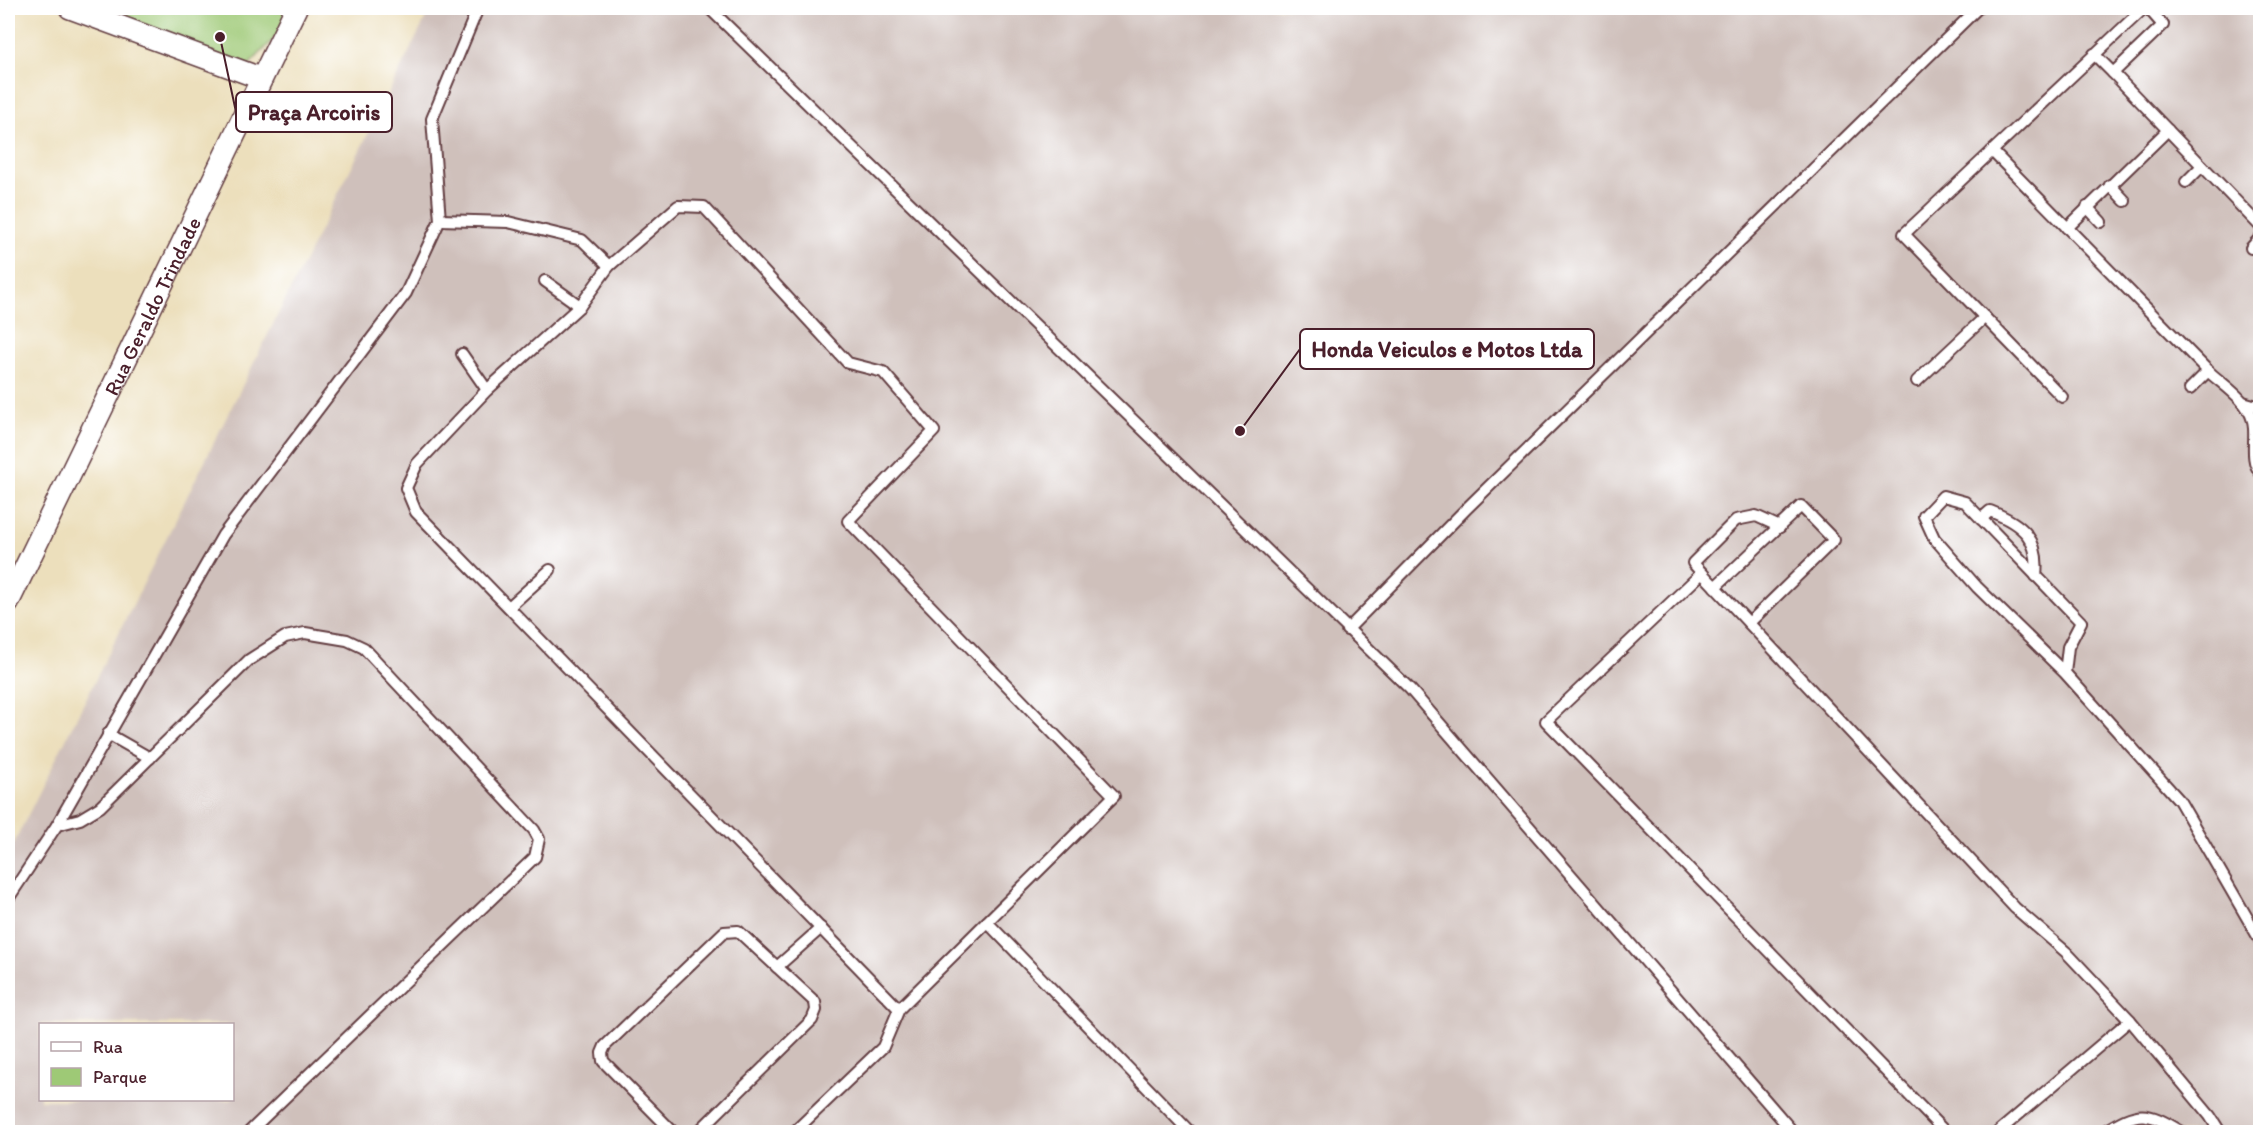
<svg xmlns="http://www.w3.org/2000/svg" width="2268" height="1140" viewBox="0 0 2268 1140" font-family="Itim,sans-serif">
<rect width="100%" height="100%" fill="#fff"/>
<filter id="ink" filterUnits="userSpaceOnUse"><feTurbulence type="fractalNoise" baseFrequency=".0167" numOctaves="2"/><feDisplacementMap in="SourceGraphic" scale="12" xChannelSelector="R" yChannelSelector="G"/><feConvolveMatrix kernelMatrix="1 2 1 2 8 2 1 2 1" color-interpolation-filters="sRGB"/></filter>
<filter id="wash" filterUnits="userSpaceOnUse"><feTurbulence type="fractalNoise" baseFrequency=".008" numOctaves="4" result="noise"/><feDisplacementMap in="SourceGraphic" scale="24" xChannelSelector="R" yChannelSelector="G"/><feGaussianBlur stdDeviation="1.35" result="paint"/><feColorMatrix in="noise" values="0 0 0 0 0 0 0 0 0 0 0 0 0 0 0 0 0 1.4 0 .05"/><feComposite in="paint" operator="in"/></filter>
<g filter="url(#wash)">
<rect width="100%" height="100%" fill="#ecdfbc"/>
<!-- industrial -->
<path fill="#cfc0bb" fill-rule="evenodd" d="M431 8H2260V1132H8V855ZM40 1024H232V1100H40Z"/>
<!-- green -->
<polygon fill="#9ec976" stroke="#747450" stroke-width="1.5" points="79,8 304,8 248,66"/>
</g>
<g filter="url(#ink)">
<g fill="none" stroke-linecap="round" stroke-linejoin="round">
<defs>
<g id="lane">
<polyline points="709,8 1410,689 1793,1132"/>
<polyline points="2094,54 2113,73 2163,25 2148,8"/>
<polyline points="2113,73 2260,226"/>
<path d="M1992 151 2208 371C2223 385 2248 400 2253 421 2257 436 2249 460 2260 472"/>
<polyline points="2186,182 2202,166"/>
<polyline points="2110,185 2125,201"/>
<polygon points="678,206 704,207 848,363 883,372 934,431 848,521 1114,796 899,1009 416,512 406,488 417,464 487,390 580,306 609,266"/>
<polyline points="2087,207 2101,222"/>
<polyline points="440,220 508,222 582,240 609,266"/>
<polyline points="2067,228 2168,130"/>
<polyline points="2251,248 2260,238"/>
<polyline points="545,281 580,306"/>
<polyline points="462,354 487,390"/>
<polyline points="1917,381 1985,317"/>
<polyline points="2190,389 2208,371"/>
<polyline points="2062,397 1904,234 2144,8"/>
<polyline points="2243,402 2260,407"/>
<path d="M1981 519 1990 511C2023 524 2040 539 2036 576"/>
<polyline points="1702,573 1693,563 1736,520 1756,516 1780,527"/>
<polyline points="1715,587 1801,506 1834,540 1749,623"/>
<polyline points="509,607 550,570"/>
<polyline points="1347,630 1466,509 1978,8"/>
<polyline points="2065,673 2068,647 2081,622 1965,502 1943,496 1924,516 1934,538 1977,587 2065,673 2179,800 2260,940"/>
<polyline points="108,734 150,758"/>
<polyline points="57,825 80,819 100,807 249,660 285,637 305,633 347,640 364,648 534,830 539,839 535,857 249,1132"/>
<polyline points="8,899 57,825 223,535 406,293 440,220 432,119 478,8"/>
<polyline points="987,922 1190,1132"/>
<polyline points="777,967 821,928"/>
<polyline points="673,1132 603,1061 602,1053 605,1046 724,932 738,931 815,1002 816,1010 812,1020 698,1132"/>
<polyline points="794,1132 883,1047 899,1009"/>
<polyline points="1945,1132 1546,721 1702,573 2015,908 2066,952 2130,1020 2210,1116 2220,1132"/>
<polyline points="1998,1132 2130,1020"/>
<path d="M2103 1132C2139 1110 2145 1110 2182 1132"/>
</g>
<g id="street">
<polyline points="70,8 260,78"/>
<path id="s1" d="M8 603 296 8"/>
</g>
</defs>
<!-- lane casing -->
<use href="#lane" stroke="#623c41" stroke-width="14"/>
<!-- street casing -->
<use href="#street" stroke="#623c41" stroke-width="24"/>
<!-- lane -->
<use href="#lane" stroke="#fff" stroke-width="10"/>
<!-- street -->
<use href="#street" stroke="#fff" stroke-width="21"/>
</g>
</g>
<g text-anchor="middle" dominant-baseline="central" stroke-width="5" stroke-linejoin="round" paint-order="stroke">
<!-- street labels -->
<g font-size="21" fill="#4a1f2b" stroke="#fff">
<text stroke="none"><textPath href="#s1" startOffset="330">Rua Geraldo Trindade</textPath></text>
</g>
</g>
<!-- callouts -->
<path fill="none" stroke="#4a1f2b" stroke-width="2" d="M220 37L236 112M1240 431L1300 349"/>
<g fill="#4a1f2b" stroke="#fff" stroke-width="2">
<circle cx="220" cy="37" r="6"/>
<circle cx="1240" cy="431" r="6"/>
</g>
<g fill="#fff" stroke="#4a1f2b" stroke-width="2">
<rect x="236" y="92" width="156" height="40" rx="6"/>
<rect x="1300" y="329" width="294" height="40" rx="6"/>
</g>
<g font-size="22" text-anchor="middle" font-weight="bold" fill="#4a1f2b">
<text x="314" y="120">Praça Arcoiris</text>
<text x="1447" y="357">Honda Veiculos e Motos Ltda</text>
</g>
<!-- margin -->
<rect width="2268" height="1140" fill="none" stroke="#fff" stroke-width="30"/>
<!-- legend -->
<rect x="39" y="1023" width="195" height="78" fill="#ffffff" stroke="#b7a5aa" stroke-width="1.5"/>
<rect x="51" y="1042" width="30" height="9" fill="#ffffff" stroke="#b7a5aa" stroke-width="1.5"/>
<text x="93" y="1053" font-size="18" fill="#4a1f2b">Rua</text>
<rect x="51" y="1068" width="30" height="18" fill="#9ec976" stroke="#b7a5aa" stroke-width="1.5"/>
<text x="93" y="1083" font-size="18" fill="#4a1f2b">Parque</text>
</svg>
